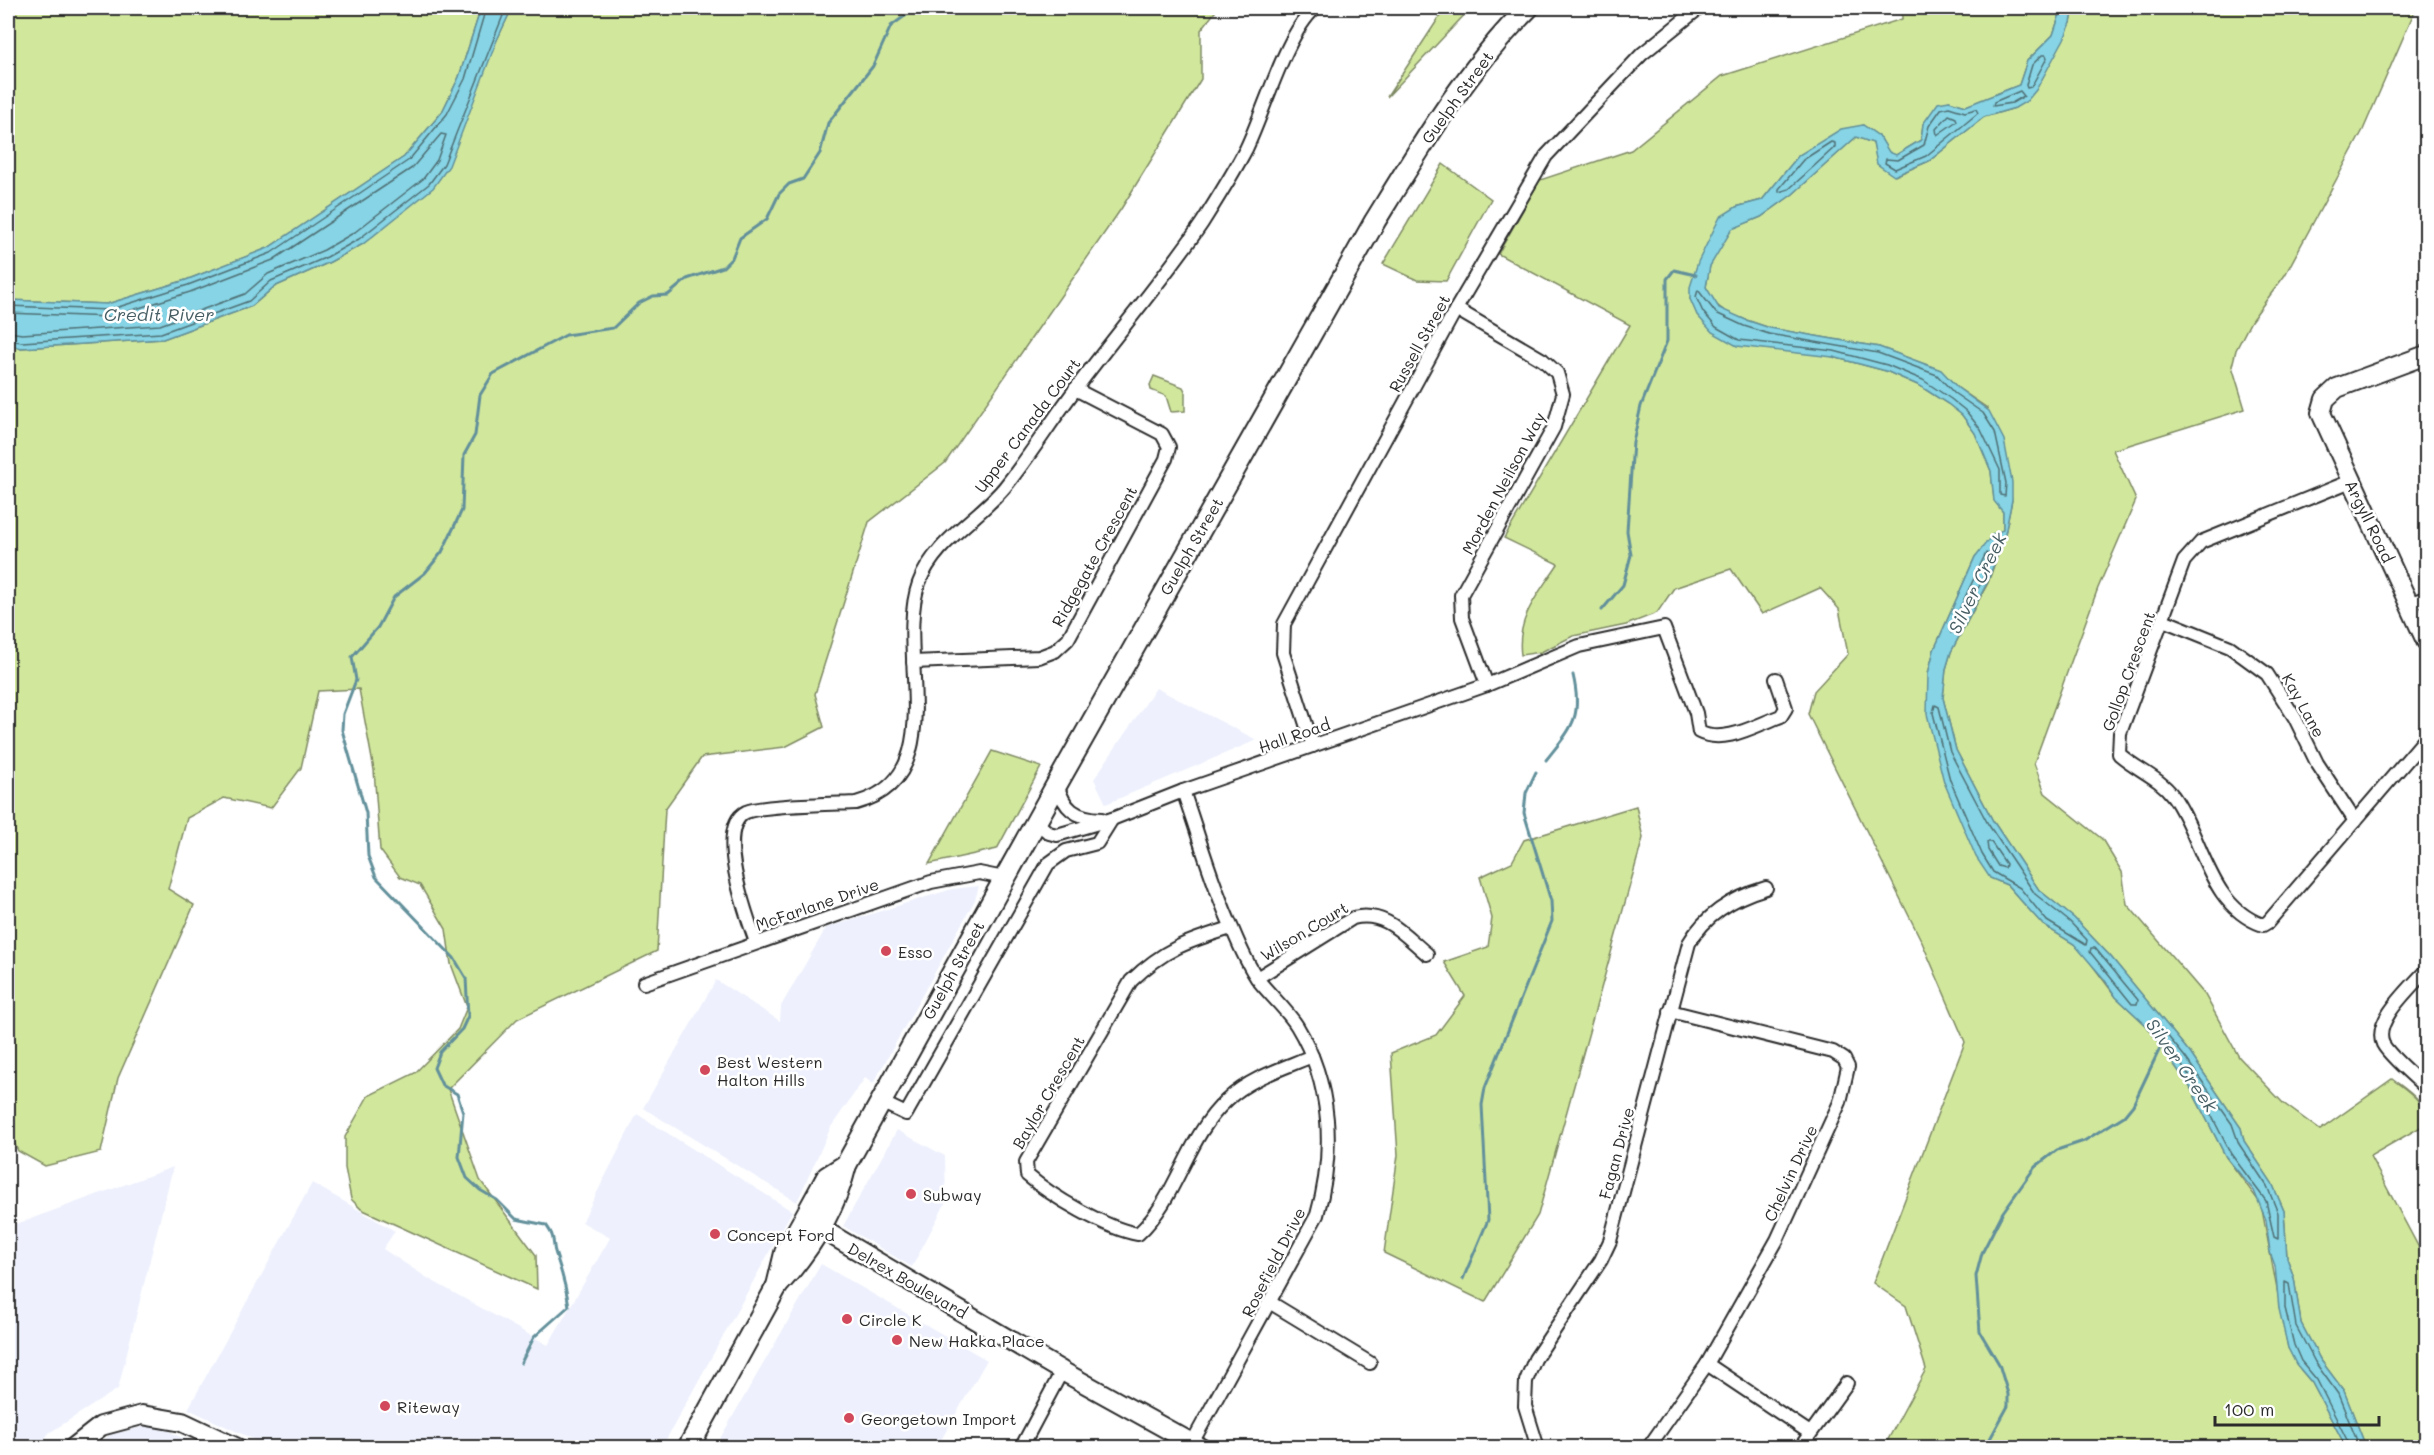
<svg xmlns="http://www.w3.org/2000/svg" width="2434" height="1455" viewBox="0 0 2434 1455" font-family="Mali,sans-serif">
<rect width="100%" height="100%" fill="#fff"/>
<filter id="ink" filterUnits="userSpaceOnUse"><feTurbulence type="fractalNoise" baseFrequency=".0167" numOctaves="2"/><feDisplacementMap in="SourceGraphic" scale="12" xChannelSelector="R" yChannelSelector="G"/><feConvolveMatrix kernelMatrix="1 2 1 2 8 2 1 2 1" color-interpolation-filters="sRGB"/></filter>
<g filter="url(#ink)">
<!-- built -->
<g fill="#eef1fd">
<polygon points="1156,688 1257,740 1106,804 1094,779"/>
<polygon points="979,886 975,900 873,1084 865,1078 831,1127 797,1202 643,1108 716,980 780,1021 781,1006 826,928 952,889"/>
<polygon points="637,1114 792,1211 662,1447 270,1447 188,1409 312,1183 395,1231 383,1249 429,1279 548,1345 610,1238 582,1222"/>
<polygon points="897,1130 945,1156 946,1202 912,1267 843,1226"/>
<polygon points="173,1167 118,1389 49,1433 39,1447 8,1447 8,1227"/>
<polygon points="821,1264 987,1360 937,1447 715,1447"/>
<polygon points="157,1424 198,1447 94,1448 111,1434"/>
</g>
<!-- green -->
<g fill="#d1e79c" stroke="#7e8964" stroke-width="1.5">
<polygon points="8,8 481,8 459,77 442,112 404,157 268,248 186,280 107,304 8,300"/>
<polygon points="512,8 1218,8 1201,30 1201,79 1121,209 945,463 869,522 815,694 824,727 785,747 702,757 665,809 657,951 517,1019 448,1089 480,1180 536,1255 537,1289 361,1209 351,1199 345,1168 345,1137 368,1096 415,1073 458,1029 467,1007 451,964 446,929 420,885 400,877 380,850 374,770 359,689 318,691 301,768 271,808 224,798 187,818 168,889 194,905 118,1078 101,1152 45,1166 18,1151 8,1129 8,345 21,348 163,339 252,306 274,287 330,262 363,244 497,40"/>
<polygon points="1446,8 1471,8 1387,97 1442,13"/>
<path d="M1902 8H2062L2053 35 2027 61 2019 85 1966 106 1949 101 1923 124 1921 140 1896 155 1889 153 1880 137 1863 125 1799 155 1762 200 1736 207 1690 299 1833 357 1886 371 1920 386 1948 404 1962 415 1975 433 1991 471 1994 500 2003 512V531L1975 557 1934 650 1928 674 1990 878 2007 885 2043 925 2074 944 2084 954 2116 997 2147 1026 2190 1087 2226 1157 2261 1204 2288 1348 2301 1370 2312 1383 2346 1447H1884L1926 1369 1906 1306 1873 1283 1965 1042 1921 940 1808 714 1814 691 1848 654 1839 609 1820 588 1762 614 1731 569 1674 588 1657 613 1626 625 1573 636 1541 652 1521 655C1516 618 1538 594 1558 564L1504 538 1630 325 1498 254 1540 180 1631 150 1722 76 1902 19Z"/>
<path d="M2074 8H2416L2363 130 2285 275 2251 321 2236 350 2232 366 2245 409 2113 450 2136 500 2098 588 2034 763 2045 793 2102 839 2122 872 2127 904 2205 995 2239 1057 2283 1103 2320 1130 2392 1079C2409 1092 2426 1101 2426 1124L2370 1156 2426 1261V1447H2366L2344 1391 2320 1359 2301 1323 2294 1278 2287 1258 2284 1211 2272 1183 2244 1141 2241 1128 2190 1053 2111 957 2074 918 2039 890 1993 821 1956 750 1943 698 1946 669 1951 652 1988 583 2005 534 2012 500 1987 408 1958 388 1940 370 1879 347 1770 328 1729 314 1714 303 1706 287 1710 265 1731 229 1761 217 1793 194 1856 137 1873 143 1878 164 1895 176 1929 161 1984 117 2015 108 2071 23Z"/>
<polygon points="1443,164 1491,199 1446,281 1417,280 1383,264"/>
<polygon points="1154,376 1183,387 1185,391 1185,411 1171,412 1166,396 1151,390 1150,385"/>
<polygon points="992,751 1041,767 997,849 929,864"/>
<polygon points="1636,806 1643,838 1538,1215 1485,1302 1384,1253 1398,1155 1391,1053 1436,1035 1465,996 1444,962 1488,947 1492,918 1480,877 1512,862 1524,840"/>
</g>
<!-- water -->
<g fill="#86d4e5" stroke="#62909b" stroke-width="1.5">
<polygon points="481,8 512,8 497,40 449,166 433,188 363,244 330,262 274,287 252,306 163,339 21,348 8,345 8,300 107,304 186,280 268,248 404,157 442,112 459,77"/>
<polygon points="2062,8 2074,8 2071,23 2064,39 2036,90 2027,101 2015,108 1984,117 1929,161 1894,176 1877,164 1873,143 1856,137 1793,194 1761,217 1732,229 1710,266 1706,287 1719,308 1746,320 1770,328 1879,347 1941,370 1958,388 1989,411 2004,440 2012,482 2012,500 2005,534 1987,583 1951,652 1946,669 1943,698 1956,750 1993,821 2039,890 2074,918 2111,957 2190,1053 2241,1128 2244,1141 2272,1183 2284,1211 2287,1258 2294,1278 2301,1323 2320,1359 2344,1391 2366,1447 2346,1447 2312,1383 2296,1364 2288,1348 2279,1309 2275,1266 2270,1252 2266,1220 2254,1191 2226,1157 2190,1087 2147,1026 2116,997 2104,979 2074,944 2043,925 2007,885 1990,878 1976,857 1944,782 1927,714 1928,674 1934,650 1975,557 1993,534 2003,530 2003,512 1994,501 1991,471 1975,433 1962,415 1948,404 1920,386 1886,371 1833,357 1737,346 1712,332 1697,315 1690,299 1690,287 1698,262 1720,217 1736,207 1762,200 1799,155 1841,129 1863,125 1880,137 1889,152 1896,155 1921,140 1923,124 1938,103 1949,101 1966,106 2019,85 2027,61 2053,35"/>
</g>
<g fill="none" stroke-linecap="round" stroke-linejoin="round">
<!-- shore -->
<g stroke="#4f6f75" stroke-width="1.5">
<polygon points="2042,55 2046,55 2047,58 2031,87 2027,88 2026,85 2032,65"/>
<polygon points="2020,91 2024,96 2012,103 1993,106 1994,102"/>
<polygon points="1949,107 1965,112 1976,109 1978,113 1926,156 1895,169 1885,163 1886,159 1898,160 1924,145 1929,126 1941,109"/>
<polygon points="1949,115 1956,118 1957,121 1937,135 1936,129"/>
<polygon points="1831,142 1835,143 1835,147 1789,189 1779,192 1779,189 1803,160"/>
<polygon points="1698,290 1716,313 1744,326 1769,334 1878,353 1937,375 1954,393 1983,413 1995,432 2006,483 2005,496 2000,495 2000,470 1981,430 1966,411 1951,399 1923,380 1887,365 1834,351 1739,340 1716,327 1703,312 1696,297"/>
<polyline points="8,306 109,310 188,285 271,253 409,160 447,114 465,79 486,8"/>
<polyline points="8,313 110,317 190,292 273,260 412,168 441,134 446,135 437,160 423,179 355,232 324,250 268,274 245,294 160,325 22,334 8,332"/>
<polyline points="8,340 22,342 161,333 249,301 271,281 327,257 359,239 429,184 444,164 506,8"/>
<polygon points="1986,553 1991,556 1982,581 1955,631 1951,633 1950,629"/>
<polygon points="1935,705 1939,707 1950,752 1988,824 2035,894 2070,922 2087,940 2086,945 2047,921 2020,888 1993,872 1982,854 1950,780 1933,713"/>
<polygon points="1987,842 1991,842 2006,864 2005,868 1998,866 1988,850"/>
<polygon points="2091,948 2095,948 2138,1000 2137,1004 2132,1004 2090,952"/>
<polygon points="2163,1034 2166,1034 2185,1057 2232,1124 2239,1144 2267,1186 2278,1213 2278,1239 2274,1237 2266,1201 2231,1154 2196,1085 2161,1037"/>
<polyline points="2351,1448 2317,1380 2301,1361 2294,1345 2285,1308 2285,1282 2289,1284 2296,1326 2315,1362 2338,1394 2360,1448"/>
</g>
<!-- stream -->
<g stroke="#62909b" stroke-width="3">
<polyline points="1602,610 1623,585 1631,555 1627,531 1633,442 1641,406 1667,341 1667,279 1674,270 1696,275"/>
<path d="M1546 760C1572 727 1583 718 1573 675"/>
<polyline points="1463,1279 1488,1220 1482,1105 1485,1088 1552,921 1551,901 1524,813 1526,793 1536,772"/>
<path d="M521 1363 534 1337 569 1306C566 1287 562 1273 556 1255 551 1241 557 1240 546 1225L516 1219 497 1200 480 1190 467 1178 459 1157 463 1112 457 1094 442 1085 434 1068 440 1052 462 1029 468 1016 466 978 454 958 376 877 368 856 366 813 342 730 343 714 356 680 352 657 378 627 394 597 425 573 442 552 462 510 464 455 475 435 480 395 493 374 566 335 613 328 639 303 653 296 668 295 687 279 723 267 732 258 740 238 767 219 779 194 789 184 803 179 820 153 828 123 873 66 891 26 916 8"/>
<polyline points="1985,1448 2008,1406 2008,1394 1999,1364 1980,1332 1976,1276 1982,1253 2003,1212 2035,1167 2057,1150 2084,1141 2124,1116 2133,1105 2161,1046"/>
</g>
<defs>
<g id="street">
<polyline points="1456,309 1543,360 1557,373 1563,394 1554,427 1461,595 1462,618 1487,685"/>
<path d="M2351 481 2201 542 2184 561 2120 733 2119 754C2136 769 2160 778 2173 796 2203 838 2208 906 2263 925L2268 922 2426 738"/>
<polyline points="2410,603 2426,598"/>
<polyline points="2163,620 2230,647 2267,674 2295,718 2317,763 2355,821"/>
<polyline points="913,662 1039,657 1055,651 1068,639 1166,459 1169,447 1162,434 1075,389"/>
<polyline points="1313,746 1283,653 1284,624 1456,309 1546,156 1642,54 1699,8"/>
<path d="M1057 784C1064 809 1075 818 1102 819"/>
<path d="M1183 791C1199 836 1212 885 1232 928 1239 945 1248 966 1259 981 1271 996 1287 1010 1297 1026 1332 1084 1335 1152 1317 1215L1192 1443"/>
<path d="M1036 822 1049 833 1057 835 1112 819 1183 791 1487 685 1579 646 1664 628 1696 713 1699 732C1724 745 1756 725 1781 716L1786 708 1776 679"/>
<path d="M1231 928C1188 941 1164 949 1131 981L1026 1162 1027 1175C1051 1196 1107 1229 1138 1234 1178 1198 1186 1137 1227 1100 1250 1078 1284 1068 1312 1056"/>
<path d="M756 942C747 917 714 828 746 812 761 805 835 804 856 803 954 777 894 652 919 583 934 542 977 520 1004 488 1030 456 1052 420 1077 387 1118 332 1163 280 1202 223 1217 199 1233 174 1246 149 1265 110 1285 35 1315 8"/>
<path d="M2426 970C2412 987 2372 1021 2383 1044 2390 1057 2415 1077 2426 1088"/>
<path d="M1257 978 1353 918C1385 910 1404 935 1427 954"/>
<polyline points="644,983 931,882 979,873 1004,878"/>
<polyline points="881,1102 906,1114 1048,864 1066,851 1097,843 1112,819"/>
<polyline points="1271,1303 1370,1363"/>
<polyline points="1707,1364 1810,1433"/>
<polyline points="1021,1448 1062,1371"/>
<path d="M1538 1448 1525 1406 1526 1381 1535 1359 1601 1260 1610 1241 1689 943C1706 914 1735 897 1766 888"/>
<polyline points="1648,1448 1707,1364 1777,1240 1840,1102 1848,1067 1844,1059 1833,1052 1670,1011"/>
<polyline points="1800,1448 1847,1383"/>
</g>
<g id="secondary">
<polyline points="2426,355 2337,388 2325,399 2321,413 2426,641"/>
<polyline points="808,1221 1062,1371 1201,1448"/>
<polyline points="73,1448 101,1426 142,1415 182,1422 237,1448"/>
</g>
<g id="primary">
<path d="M777 1286C808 1252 835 1210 846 1165L1057 784 1375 221C1421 146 1466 70 1528 8"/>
<polyline points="688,1448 777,1286 785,1253 804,1219 827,1177 846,1165"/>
</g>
</defs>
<!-- street casing -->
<use href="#street" stroke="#2b2b2b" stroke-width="16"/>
<!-- secondary casing -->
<use href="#secondary" stroke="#2b2b2b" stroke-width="22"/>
<!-- primary casing -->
<use href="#primary" stroke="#2b2b2b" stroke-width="24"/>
<!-- street -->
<use href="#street" stroke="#fff" stroke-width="12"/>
<!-- secondary -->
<use href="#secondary" stroke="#fff" stroke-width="18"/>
<!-- primary -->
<use href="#primary" stroke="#fff" stroke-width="20"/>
</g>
</g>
<!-- markers -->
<g fill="#d1495b" stroke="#fff" stroke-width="2">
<circle cx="886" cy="951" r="6"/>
<circle cx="705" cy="1070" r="6"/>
<circle cx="911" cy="1194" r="6"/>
<circle cx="715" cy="1234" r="6"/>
<circle cx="847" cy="1319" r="6"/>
<circle cx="897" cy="1340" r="6"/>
<circle cx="385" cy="1406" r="6"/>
<circle cx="849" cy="1418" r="6"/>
</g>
<g text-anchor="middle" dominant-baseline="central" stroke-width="5" stroke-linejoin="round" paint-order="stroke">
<!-- street labels -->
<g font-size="16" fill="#2b2b2b" stroke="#fff">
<text transform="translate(1457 97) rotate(-54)">Guelph Street</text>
<text transform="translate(1419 343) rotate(-61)">Russell Street</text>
<text transform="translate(1027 425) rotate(-53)">Upper Canada Court</text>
<text transform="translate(1503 483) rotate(-62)">Morden Neilson Way</text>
<text transform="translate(2370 521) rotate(64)">Argyll Road</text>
<text transform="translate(1191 546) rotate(-60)">Guelph Street</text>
<text transform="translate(1094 556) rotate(-61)">Ridgegate Crescent</text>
<text transform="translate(2128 671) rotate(-70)">Gollop Crescent</text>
<text transform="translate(2304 705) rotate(61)">Kay Lane</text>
<text transform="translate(1294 735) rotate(-19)">Hall Road</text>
<text transform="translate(817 904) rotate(-19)">McFarlane Drive</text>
<text transform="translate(1304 931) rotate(-31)">Wilson Court</text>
<text transform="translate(953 970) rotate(-61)">Guelph Street</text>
<text transform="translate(1048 1092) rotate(-60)">Baylor Crescent</text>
<text transform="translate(1616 1153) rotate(-75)">Fagan Drive</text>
<text transform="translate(1790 1173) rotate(-65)">Chelvin Drive</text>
<text transform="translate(1273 1262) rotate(-63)">Rosefield Drive</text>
<text transform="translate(908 1280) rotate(30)">Delrex Boulevard</text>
</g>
<!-- poi labels -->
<g font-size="16" fill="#2b2b2b" stroke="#fff" text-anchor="start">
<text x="898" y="951">Esso</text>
<text x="717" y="1061">Best Western<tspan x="717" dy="18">Halton Hills</tspan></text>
<text x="923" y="1194">Subway</text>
<text x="727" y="1234">Concept Ford</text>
<text x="859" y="1319">Circle K</text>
<text x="909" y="1340">New Hakka Place</text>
<text x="397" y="1406">Riteway</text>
<text x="861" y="1418">Georgetown Import</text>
</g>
<!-- water labels -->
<g font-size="18" font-style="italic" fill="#465e63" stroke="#fff">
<text x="159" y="314">Credit River</text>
<text transform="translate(1977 583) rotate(-64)">Silver Creek</text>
<text transform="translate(2182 1065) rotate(55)">Silver Creek</text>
</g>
</g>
<!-- margin -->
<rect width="2434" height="1455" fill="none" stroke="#fff" stroke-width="30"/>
<rect x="15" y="15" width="2404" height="1425" fill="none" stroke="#2b2b2b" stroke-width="2" filter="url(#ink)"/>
<!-- scale -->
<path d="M2215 1416v9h164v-9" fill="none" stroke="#2b2b2b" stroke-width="3"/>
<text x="2224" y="1416" font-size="18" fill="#2b2b2b" stroke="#ffffff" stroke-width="4.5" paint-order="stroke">100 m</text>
</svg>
